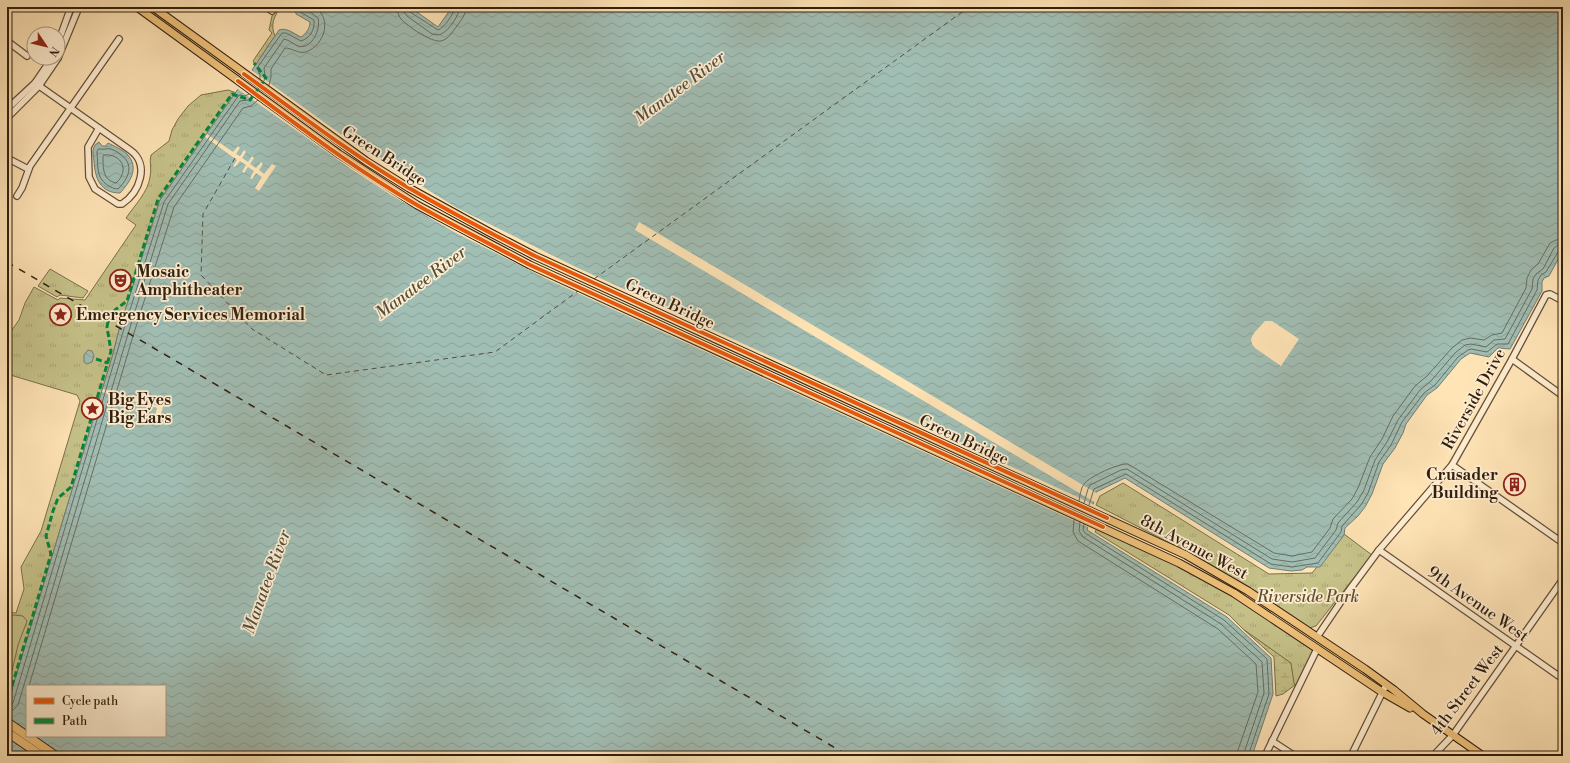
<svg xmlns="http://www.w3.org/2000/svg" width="1570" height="763" viewBox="0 0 1570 763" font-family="'Libre Bodoni',serif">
<defs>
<pattern id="wetland-marsh" width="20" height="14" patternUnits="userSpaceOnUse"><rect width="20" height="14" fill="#c6c289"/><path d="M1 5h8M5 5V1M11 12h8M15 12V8" fill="none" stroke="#aaa675"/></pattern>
<pattern id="park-tufts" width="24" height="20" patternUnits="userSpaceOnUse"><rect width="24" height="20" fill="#c6c289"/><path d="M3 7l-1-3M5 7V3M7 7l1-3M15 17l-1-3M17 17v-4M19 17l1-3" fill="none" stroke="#aaa675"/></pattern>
<pattern id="water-waves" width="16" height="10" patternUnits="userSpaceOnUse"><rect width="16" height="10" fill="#a1beb4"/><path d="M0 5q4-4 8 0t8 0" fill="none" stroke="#8ba39a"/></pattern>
</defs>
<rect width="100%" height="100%" fill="#ffe4b6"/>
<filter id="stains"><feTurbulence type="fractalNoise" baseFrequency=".005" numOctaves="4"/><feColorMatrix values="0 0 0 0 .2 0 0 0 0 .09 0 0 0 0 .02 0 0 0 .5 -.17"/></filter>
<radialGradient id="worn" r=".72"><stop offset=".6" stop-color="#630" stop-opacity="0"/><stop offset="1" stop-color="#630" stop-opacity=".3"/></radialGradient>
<!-- wetland -->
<polygon fill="url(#wetland-marsh)" stroke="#7b704c" points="1243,629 1291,663 1295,685 1283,694 1276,696 1274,657"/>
<!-- park -->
<g fill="url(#park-tufts)" stroke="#7b704c">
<path d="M278 7H281C274 16 270 25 275 36L258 61 268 74V78L251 102 248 104 239 100 238 98 233 97 160 200 119 330 113 354 7 706V612L16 613 24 589 21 567 41 531 80 401 77 395 7 374V337L19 320 25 303 34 287 58 300 60 298 85 300 136 225 126 218C135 205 148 192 150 177 152 169 149 162 151 155L169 141 172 130 178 119 188 106 201 95 228 90 245 96 261 74 253 61 272 33 269 30 272 16Z"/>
<polygon points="50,269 88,291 83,298 60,295 57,297 38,286"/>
<polygon points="1123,483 1269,574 1312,573 1344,534 1372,555 1316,626 1309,628 1253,590 1197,557 1096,505 1100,496"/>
<path d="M1097 528C1133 544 1169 560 1204 579 1242 601 1277 626 1313 650L1296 685 1294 683 1291 663 1243 629 1229 615 1095 532Z"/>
</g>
<!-- pitch -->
<polygon fill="#c6c289" stroke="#7b704c" points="14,615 23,616 27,621 18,645 12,671 8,673 7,619"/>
<!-- water -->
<g fill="url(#water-waves)" stroke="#747e72" fill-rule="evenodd">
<path d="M295 7H410L438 27 452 7H1563V253L1561 254 1549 276 1544 278 1542 282V291L1510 349 1498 348 1489 357 1470 353 1461 359 1437 388 1427 395 1406 424 1403 433 1395 448 1383 464 1372 494 1365 507 1358 516 1345 528 1344 535 1320 567H1307L1302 570 1291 571 1269 568 1125 478 1096 492 1087 530 1227 617 1271 658 1273 694 1252 756H7V706L113 354 119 330 160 200 238 89 245 92 257 76 252 70 279 30C287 27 294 34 301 37 306 34 310 28 310 22L296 14ZM27 686H165V736H27Z"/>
<path d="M99 142 102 146H106L108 143C114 146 123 150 127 154 140 168 130 182 120 193 100 193 95 178 94 161 93 154 91 146 99 142Z"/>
<polygon points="88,350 92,351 94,356 92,362 87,364 84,362 84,355"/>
</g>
<!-- pier -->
<g fill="#ffe4b6">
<polygon points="250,69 363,150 457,208 578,268 1095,505 1090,528 549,280 456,233 391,195 351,169 236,88 239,87 244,90 254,76 250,71"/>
<polygon points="207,134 233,152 238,146 240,148 236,154 240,156 244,150 246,152 242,158 248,162 252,156 254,158 250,164 256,168 261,162 263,164 259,170 264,174 272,164 276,166 259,191 255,188 262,177 256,173 252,179 250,178 254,171 248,167 244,173 242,172 246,165 240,161 235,167 233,166 237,160 205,137"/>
<polygon points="639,222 1098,494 1096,503 635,230"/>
<polygon points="1265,321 1272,321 1299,339 1281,366 1255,348 1252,344 1251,339 1254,333"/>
<polygon points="103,389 131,397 132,395 140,397 139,400 158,406 160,399 165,400 160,417 155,416 157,408 102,392"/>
</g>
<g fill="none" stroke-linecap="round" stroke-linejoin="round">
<!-- shore -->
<g stroke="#686e62" stroke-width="1">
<path d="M397 7C397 11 398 15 401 19 407 26 432 43 441 41 449 39 452 32 457 26 461 20 466 15 466 7"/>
<path d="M403 7 404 12 407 16 432 34 438 35C447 34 459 16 460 7"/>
<path d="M408 7 410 12 438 30C444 28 454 14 455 7"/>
<path d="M260 79V75L257 68 282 33H286L301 41C310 38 315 30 314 20L300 12 299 7"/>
<path d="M264 81 265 76 264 68 284 39C289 40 293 44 298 46 312 50 321 29 318 18L304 7"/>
<path d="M269 85 271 77V69L285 48C292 48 298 54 306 52 325 45 333 17 314 7"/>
<path d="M99 149C103 150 107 148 111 149 133 158 134 173 118 189 111 189 101 182 99 174 97 168 98 159 97 152Z"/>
<path d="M104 155C122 153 130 171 116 183 103 180 103 169 103 157Z"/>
<path d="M1079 501C1080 495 1081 487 1085 483 1091 476 1119 463 1128 464L1274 553 1292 556 1312 552 1330 528 1333 519 1352 499 1358 488 1370 457 1382 439 1393 416 1415 386 1427 376 1452 348 1462 340 1470 338 1484 340 1492 335 1502 333 1526 288 1527 278 1531 270 1538 264 1550 243 1556 240 1563 239"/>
<polyline points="1084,503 1088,489 1090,485 1121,470 1127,469 1272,559 1292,562 1315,558 1336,530 1338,523 1357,502 1364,490 1375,460 1387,442 1398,420 1420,390 1431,381 1455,353 1465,345 1471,344 1486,347 1494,340 1505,339 1532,289 1533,279 1536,274 1543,269 1554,248 1558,245 1563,245"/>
<polyline points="1089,505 1094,489 1126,474 1271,564 1292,567 1318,563 1341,532 1342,526 1361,505 1368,493 1379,462 1391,445 1402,422 1424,393 1435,385 1458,357 1468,350 1471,349 1487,352 1497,344 1508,344 1537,290 1538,280 1541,275 1546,272 1558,252 1563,250"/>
<polyline points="1074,520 1073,532 1078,541 1218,629 1256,664 1258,692 1238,750 1237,756"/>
<polyline points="1080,522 1079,531 1083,537 1221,624 1262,662 1264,693 1243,756"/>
<polyline points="1084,524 1083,530 1085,533 1224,620 1267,659 1269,694 1248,756"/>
<polyline points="29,686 133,336 174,207 243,108 251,106 258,100"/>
<polyline points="7,707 11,706 13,703 123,332 164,202 239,95 245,96 249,94"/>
<polyline points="7,712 13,710 18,705 128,334 168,204 240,101 248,100 253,97"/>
</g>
<!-- ferry -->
<g stroke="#524f41" stroke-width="1" stroke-dasharray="5 4" stroke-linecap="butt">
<polyline points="235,158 203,214 201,275 252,329 326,375 495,352 578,291"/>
<polyline points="594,279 969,7"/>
</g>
<defs>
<g id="minor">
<polyline points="266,7 272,11 275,7"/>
<polyline points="7,41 27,56"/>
<polyline points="58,43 71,7"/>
<polyline points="58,58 79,7"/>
<path d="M35 83 130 150C150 164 140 192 122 204H118L95 189 89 177 88 147 99 128"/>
<polyline points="7,109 35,83 52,58"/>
<polyline points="7,118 39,86 58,58"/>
<polyline points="7,158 28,169"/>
<polyline points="17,196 22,188 30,166 119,39"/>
<polyline points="1512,359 1563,396"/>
<polyline points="1452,465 1563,543"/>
<polyline points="1379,550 1563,679"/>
<polyline points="1317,637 1342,600 1379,550 1452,465 1512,359 1546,295 1550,294 1563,301"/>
<polyline points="1272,741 1295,756"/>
<polyline points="1265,756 1317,649"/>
<polyline points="1351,756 1386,685"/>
<polyline points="1433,756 1453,735 1563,579"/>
</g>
<g id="major">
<polyline points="137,7 339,154 417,205 530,265 1179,563 1234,593 1382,692 1410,708"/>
<polyline points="153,7 366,161 409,188 489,232 535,256 1186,555 1248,591 1365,669 1394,690 1423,714 1483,756"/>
</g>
<g id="highway">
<polyline points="7,722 56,756"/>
<polyline points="7,732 42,756"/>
</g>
</defs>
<!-- minor casing -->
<use href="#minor" stroke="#645039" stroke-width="8"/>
<!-- major casing -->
<use href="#major" stroke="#301f0f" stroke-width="9"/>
<!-- highway casing -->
<use href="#highway" stroke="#301f0f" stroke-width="10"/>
<!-- minor -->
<use href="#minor" stroke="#ffedd0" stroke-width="5.5"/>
<!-- major -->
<use href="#major" stroke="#f0c27b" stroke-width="7"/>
<!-- highway -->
<use href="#highway" stroke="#f0c27b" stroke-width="8"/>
<!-- rail -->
<polyline stroke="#301f0f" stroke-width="1.5" stroke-dasharray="7 7" stroke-linecap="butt" points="7,262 849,756"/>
<!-- quiet -->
<g stroke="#00873e" stroke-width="3" stroke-dasharray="6 3" stroke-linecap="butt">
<polyline points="96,359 108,363"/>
<polyline points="7,703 51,554 46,536 53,511 58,498 71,487 111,351 107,327 108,321 115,310 127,301 158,199 232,94 250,100 266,78 254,63"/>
</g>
<defs>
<g id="cycleway">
<path d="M244 74C298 113 351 154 409 188 450 212 492 234 535 256L1107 518"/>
<path d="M238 81C296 124 354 169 417 205 454 226 492 245 530 265L1103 527"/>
</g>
</defs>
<!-- cycleway casing -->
<use href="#cycleway" stroke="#ffedd0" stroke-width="6"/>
<!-- cycleway -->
<use href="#cycleway" stroke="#e8590c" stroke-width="4"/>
</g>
<!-- icons -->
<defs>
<symbol id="theatre-ring" viewBox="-11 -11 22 22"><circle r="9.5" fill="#ffedd0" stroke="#8f2418" stroke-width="1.5"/><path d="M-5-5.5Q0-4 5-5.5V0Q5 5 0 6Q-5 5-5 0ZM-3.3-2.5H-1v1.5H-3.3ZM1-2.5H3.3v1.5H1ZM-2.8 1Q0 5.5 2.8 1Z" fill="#8f2418"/></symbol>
<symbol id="sight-ring" viewBox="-11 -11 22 22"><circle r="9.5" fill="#ffedd0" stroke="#8f2418" stroke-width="1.5"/><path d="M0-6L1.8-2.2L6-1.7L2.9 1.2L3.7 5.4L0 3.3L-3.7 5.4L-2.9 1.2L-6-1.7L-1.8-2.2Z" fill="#8f2418"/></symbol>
<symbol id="building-ring" viewBox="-11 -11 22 22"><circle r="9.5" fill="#ffedd0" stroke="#8f2418" stroke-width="1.5"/><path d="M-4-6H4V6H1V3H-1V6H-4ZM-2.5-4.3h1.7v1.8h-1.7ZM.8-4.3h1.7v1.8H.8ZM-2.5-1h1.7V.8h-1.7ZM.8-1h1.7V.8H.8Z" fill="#8f2418"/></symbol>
</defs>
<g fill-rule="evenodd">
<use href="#theatre-ring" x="108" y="268" width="25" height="25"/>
<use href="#sight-ring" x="48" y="302" width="25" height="25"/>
<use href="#sight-ring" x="80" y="396" width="25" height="25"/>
<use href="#building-ring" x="1502" y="472" width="25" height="25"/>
</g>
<g text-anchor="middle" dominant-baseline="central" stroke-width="3.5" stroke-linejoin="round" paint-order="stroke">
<!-- street labels -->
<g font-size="16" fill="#301f0f" stroke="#ffedd0">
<text transform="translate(384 156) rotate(33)">Green Bridge</text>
<text transform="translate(670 304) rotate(25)">Green Bridge</text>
<text transform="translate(1474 399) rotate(-61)">Riverside Drive</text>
<text transform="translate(964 440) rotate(25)">Green Bridge</text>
<text transform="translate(1194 547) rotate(28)">8th Avenue West</text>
<text transform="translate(1478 604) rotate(35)">9th Avenue West</text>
<text transform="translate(1467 690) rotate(-53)">4th Street West</text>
</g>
<!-- poi labels -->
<g font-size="16" font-weight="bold" fill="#301f0f" stroke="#ffedd0" text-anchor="start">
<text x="136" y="272">Mosaic<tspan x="136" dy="18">Amphitheater</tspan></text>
<text x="76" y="315">Emergency Services Memorial</text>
<text x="108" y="400">Big Eyes<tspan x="108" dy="18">Big Ears</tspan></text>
<text x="1498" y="475" text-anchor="end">Crusader<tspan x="1498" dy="18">Building</tspan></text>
</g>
<!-- park labels -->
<g font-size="16" font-style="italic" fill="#5d5034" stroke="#ffedd0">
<text x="1308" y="597">Riverside Park</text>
</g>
<!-- water labels -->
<g font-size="17" font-style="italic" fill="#524f41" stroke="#ffedd0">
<text transform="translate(680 88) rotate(-37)">Manatee River</text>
<text transform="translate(421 283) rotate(-37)">Manatee River</text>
<text transform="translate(267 582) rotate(-70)">Manatee River</text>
</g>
</g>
<!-- margin -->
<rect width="1570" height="763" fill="none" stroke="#ffe4b6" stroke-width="24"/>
<rect x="8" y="8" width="1554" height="747" fill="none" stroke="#301f0f" stroke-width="2"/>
<rect x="12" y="12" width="1546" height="739" fill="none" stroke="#301f0f"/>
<!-- legend -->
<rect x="26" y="685" width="140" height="52" fill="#ffedd0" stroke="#ac9b83"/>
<rect x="34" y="698" width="20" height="6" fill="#e8590c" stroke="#ac9b83"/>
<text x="62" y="705" font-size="12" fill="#301f0f">Cycle path</text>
<rect x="34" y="718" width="20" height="6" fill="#00873e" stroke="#ac9b83"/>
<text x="62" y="725" font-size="12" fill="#301f0f">Path</text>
<!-- north arrow -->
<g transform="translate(46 46) rotate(125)"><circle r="19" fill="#ffedd0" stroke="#ac9b83"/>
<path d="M0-3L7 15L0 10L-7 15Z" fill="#8f2418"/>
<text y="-6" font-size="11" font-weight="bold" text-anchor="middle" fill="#301f0f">N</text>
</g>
<rect width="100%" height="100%" filter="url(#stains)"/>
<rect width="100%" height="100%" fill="url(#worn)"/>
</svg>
